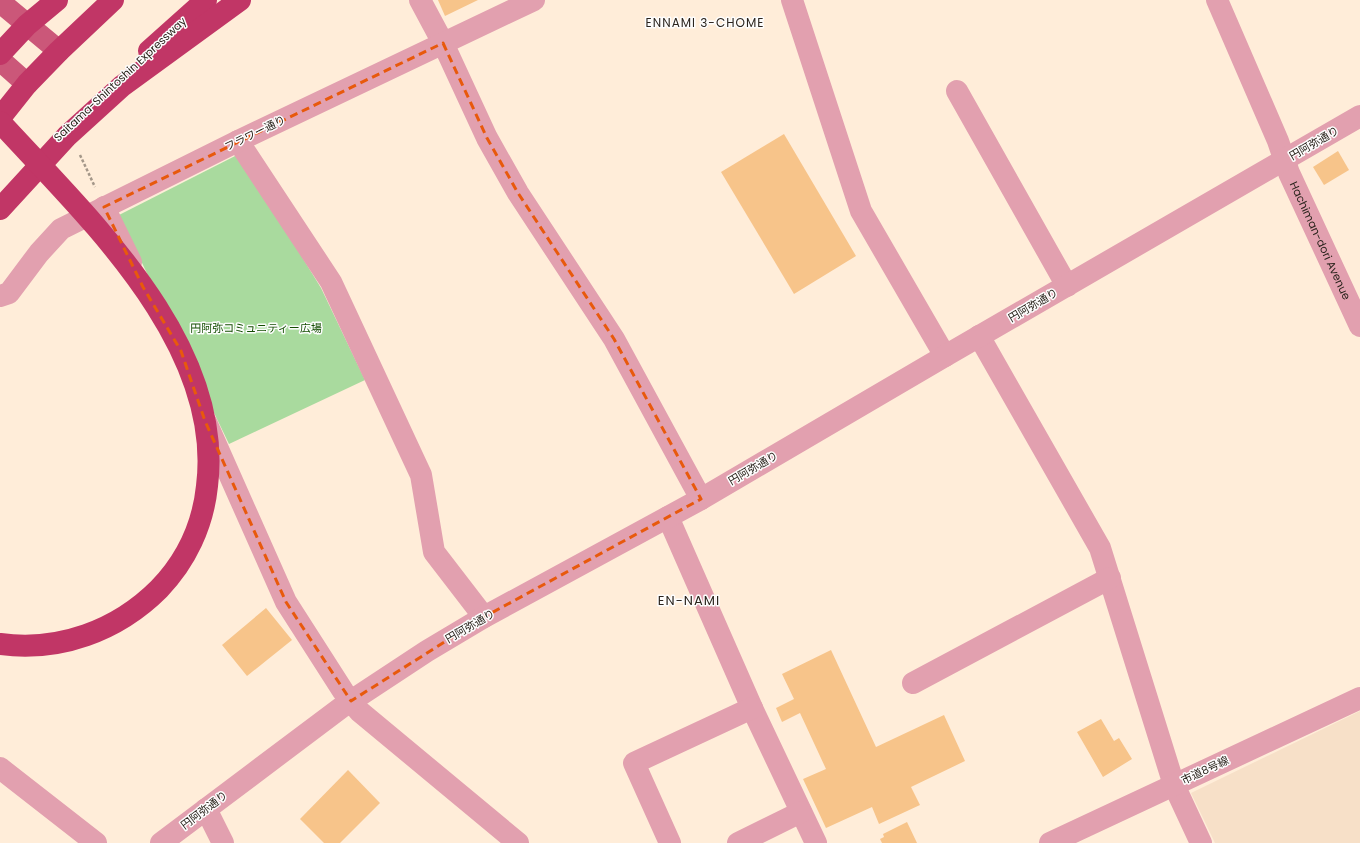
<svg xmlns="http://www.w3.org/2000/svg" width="1360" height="843" viewBox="0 0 1360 843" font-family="Poppins,'Noto Sans JP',sans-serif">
<rect width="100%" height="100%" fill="#ffedd9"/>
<!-- built -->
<polygon fill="#f7e0c8" points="1360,711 1360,843 1215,843 1191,793"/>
<!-- green -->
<polygon fill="#a9da9e" points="239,154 321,288 365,380 229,444 119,215"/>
<!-- building -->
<g fill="#f7c48a">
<polygon points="438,0 478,0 445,16"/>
<polygon points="784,134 856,256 794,294 721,172"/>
<polygon points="1338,151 1349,170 1324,185 1313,167"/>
<polygon points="266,608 292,640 247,676 222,645"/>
<polygon points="831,650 876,747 944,715 965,761 911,787 920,805 879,824 872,807 826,828 803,779 826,769 800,713 782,722 776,708 794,699 782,674"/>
<polygon points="1101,719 1114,741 1119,738 1132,759 1103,777 1077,732"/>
<polygon points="348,770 380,803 340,843 324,843 300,819"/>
<polygon points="907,822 917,843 882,843 880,839 884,837 883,834"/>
</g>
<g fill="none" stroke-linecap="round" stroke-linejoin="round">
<!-- path -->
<polyline stroke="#a49789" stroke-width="2.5" stroke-dasharray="3 2" stroke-linecap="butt" points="80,155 95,187"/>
<!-- minor -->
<g stroke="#e2a0af" stroke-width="22">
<polyline points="420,0 443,43 487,138 518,193 614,339 701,499"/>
<polyline points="792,0 861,211 945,356"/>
<path id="s1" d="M1217 0 1278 141 1289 173 1360 326"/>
<polyline points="957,91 1067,286"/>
<polyline points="238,141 331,282 421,475 434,552 484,617"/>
<polyline points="104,207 131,262"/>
<polyline points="0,296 9,293 39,253 61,229 238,141 534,0"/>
<polyline points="979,336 1100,548 1174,785 1201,843"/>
<polyline points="206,422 286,602 343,691 359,711 518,843"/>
<polyline points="668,517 752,708 816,843"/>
<polyline points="913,683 1110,578"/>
<polyline points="0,768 96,843"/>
<polyline points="206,809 223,843"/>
<polyline points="161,843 342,707 427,651 484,617 701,499 945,356 1360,116"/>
<polyline points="670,843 634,763 752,708"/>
<polyline points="738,843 801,812"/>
<polyline points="1050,843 1360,698"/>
</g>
<!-- major -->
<g stroke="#cb5779" stroke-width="22">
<polyline points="0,2 59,51"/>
<polyline points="0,60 27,84"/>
</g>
<!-- highway -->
<g stroke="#c13666" stroke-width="22">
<polyline points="149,51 206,0"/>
<polyline points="0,54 27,25 57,0"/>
<polyline points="0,118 27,84 59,51 113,0"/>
<polyline points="0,209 67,136 122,86 240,0"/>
</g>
<!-- highway-bridge -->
<path stroke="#c13666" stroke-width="22" d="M0 122C87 217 225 344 207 486 203 525 186 561 159 589 117 631 59 652 0 644"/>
</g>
<!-- marked area -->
<path fill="none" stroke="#e8590c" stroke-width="3" stroke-dasharray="8 5" stroke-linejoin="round" d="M443 43 487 138 518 193 614 339 701 499 484 617 351 701 286 602 205 421 181 351 143 287 104 207Z"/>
<g text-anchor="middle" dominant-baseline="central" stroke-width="3" stroke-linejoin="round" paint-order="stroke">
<!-- street labels -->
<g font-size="11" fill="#2b241d" stroke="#fdfdfd">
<text transform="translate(120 79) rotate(-43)">Saitama-Shintoshin Expressway</text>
<text transform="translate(255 133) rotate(-26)">フラワー通り</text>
<text transform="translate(1314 143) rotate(-30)">円阿弥通り</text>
<text stroke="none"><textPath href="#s1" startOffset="262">Hachiman-dori Avenue</textPath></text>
<text transform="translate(1033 305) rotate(-30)">円阿弥通り</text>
<text transform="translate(753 468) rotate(-30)">円阿弥通り</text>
<text transform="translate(470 626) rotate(-30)">円阿弥通り</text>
<text transform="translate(1205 770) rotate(-25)">市道8号線</text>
<text transform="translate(204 810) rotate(-37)">円阿弥通り</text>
</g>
<!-- park labels -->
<g font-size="11" fill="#144e02" stroke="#fdfdfd">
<text x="256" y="328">円阿弥コミュニティー広場</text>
</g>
<!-- neighbourhood labels -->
<g font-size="12" letter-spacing="1" fill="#2b241d" stroke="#fdfdfd">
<text x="705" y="22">ENNAMI 3-CHOME</text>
</g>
<!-- quarter labels -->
<g font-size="13" letter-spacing="1" fill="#2b241d" stroke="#fdfdfd">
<text x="689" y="600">EN-NAMI</text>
</g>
</g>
</svg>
